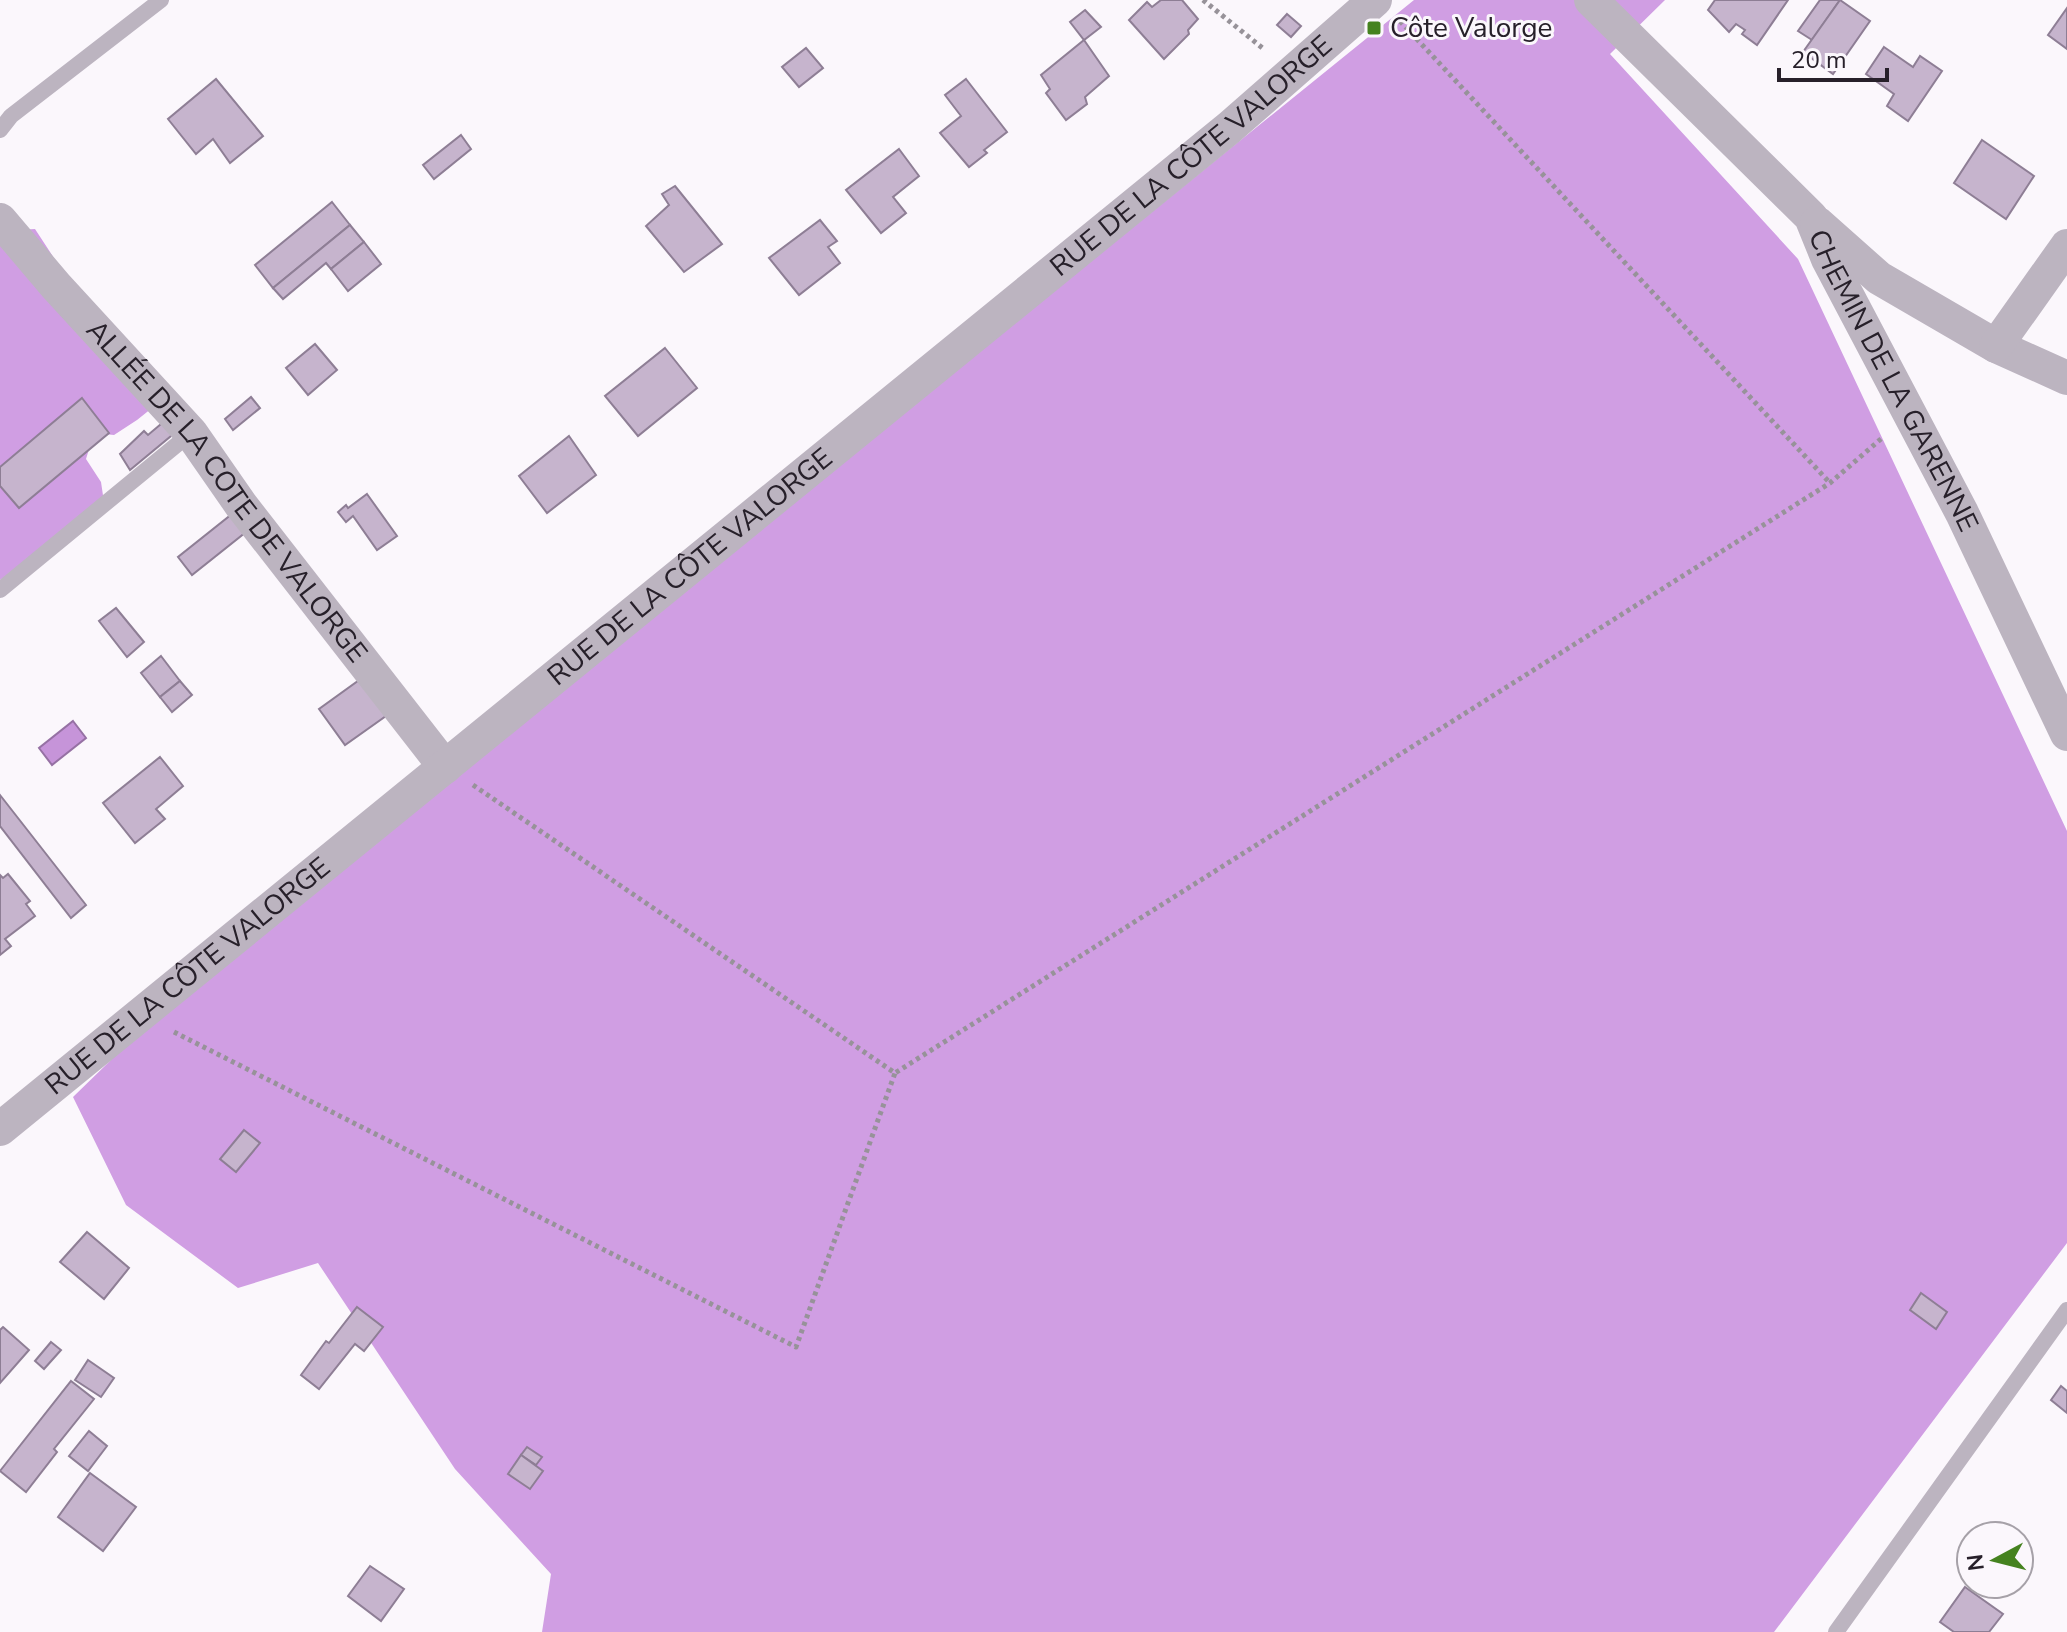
<svg xmlns="http://www.w3.org/2000/svg" width="2067" height="1632" viewBox="0 0 2067 1632" font-family="'Nunito Sans',sans-serif">
<rect width="100%" height="100%" fill="#fbf7fc"/>
<!-- forest -->
<g fill="#d09ee3">
<polygon points="1414,0 1665,0 1610,54 1798,259 2067,831 2067,1243 1774,1632 542,1632 551,1574 455,1469 318,1263 238,1288 126,1205 73,1097 150,1022"/>
<polygon points="35,229 152,408 137,420 114,435 94,433 86,459 101,482 104,502 28,562 0,580 0,231"/>
</g>
<!-- water -->
<polygon fill="#c694d9" stroke="#9671a4" stroke-width="2" points="73,721 86,738 52,765 39,748"/>
<!-- building -->
<g fill="#c6b4cd" stroke="#8e7e95" stroke-width="2">
<polygon points="1161,0 1182,0 1198,19 1188,30 1189,34 1164,59 1129,20 1147,2 1152,7"/>
<polygon points="1715,0 1788,0 1757,45 1742,34 1745,30 1736,24 1729,32 1708,10"/>
<polygon points="1820,0 1840,0 1812,40 1798,31"/>
<polygon points="1840,0 1870,21 1833,74 1803,52"/>
<polygon points="2067,8 2067,49 2048,35"/>
<polygon points="1085,10 1101,27 1084,40 1070,22"/>
<polygon points="1287,14 1301,26 1291,37 1277,25"/>
<polygon points="1084,40 1109,76 1085,97 1087,104 1066,120 1046,93 1050,89 1041,75"/>
<polygon points="1884,47 1913,67 1920,56 1942,71 1908,121 1887,106 1894,94 1866,74"/>
<polygon points="806,48 823,68 799,87 782,67"/>
<polygon points="216,79 263,136 230,163 213,139 196,154 168,119"/>
<polygon points="966,79 1007,132 984,150 987,153 969,167 940,133 961,116 945,95"/>
<polygon points="461,135 471,149 434,179 423,165"/>
<polygon points="1982,140 2034,176 2006,219 1954,183"/>
<polygon points="899,149 919,176 893,197 906,213 881,233 846,190"/>
<polygon points="675,186 722,244 684,272 646,226 669,205 662,194"/>
<polygon points="332,202 350,225 273,288 255,265"/>
<polygon points="820,220 837,241 828,247 840,263 799,295 769,258"/>
<polygon points="350,225 364,242 331,269 326,263 283,299 273,288"/>
<polygon points="364,242 381,264 348,291 331,269"/>
<polygon points="315,344 337,370 308,395 286,368"/>
<polygon points="665,348 697,388 638,436 605,396"/>
<polygon points="251,397 260,408 233,430 225,419"/>
<polygon points="82,398 109,433 19,508 0,486 0,467"/>
<polygon points="167,419 177,431 130,470 120,454 144,431 148,435"/>
<polygon points="569,436 596,475 547,513 519,476"/>
<polygon points="367,494 397,536 377,550 353,516 346,522 338,512 346,505 348,508"/>
<polygon points="232,514 246,532 192,575 178,557"/>
<polygon points="116,608 144,642 127,657 99,621"/>
<polygon points="161,656 180,681 160,697 141,673"/>
<polygon points="369,673 393,711 345,745 319,709"/>
<polygon points="180,681 192,695 172,712 160,697"/>
<polygon points="160,757 183,786 156,809 165,819 135,843 103,803"/>
<polygon points="0,795 86,905 71,918 0,826"/>
<polygon points="8,874 30,901 26,904 35,916 5,939 11,946 0,955 0,875 3,878"/>
<polygon points="244,1130 260,1143 236,1172 220,1159"/>
<polygon points="87,1232 129,1268 104,1299 60,1262"/>
<polygon points="1921,1293 1947,1312 1936,1329 1910,1310"/>
<polygon points="357,1307 383,1327 364,1351 355,1344 319,1389 301,1375 326,1341 329,1343"/>
<polygon points="3,1327 29,1350 0,1383 0,1330"/>
<polygon points="51,1342 61,1350 44,1369 35,1361"/>
<polygon points="88,1360 114,1378 101,1397 75,1380"/>
<polygon points="71,1381 94,1399 54,1449 57,1452 26,1492 0,1471"/>
<polygon points="2061,1386 2067,1391 2067,1413 2051,1400"/>
<polygon points="89,1431 107,1446 88,1471 69,1456"/>
<polygon points="527,1447 542,1457 536,1465 521,1455"/>
<polygon points="521,1455 543,1471 530,1489 508,1474"/>
<polygon points="90,1473 136,1507 103,1551 58,1517"/>
<polygon points="370,1566 404,1589 381,1621 348,1596"/>
<polygon points="1965,1587 2003,1614 1989,1632 1954,1632 1940,1622"/>
</g>
<g fill="none" stroke-linecap="round" stroke-linejoin="round">
<!-- path -->
<g stroke="#979299" stroke-width="5" stroke-dasharray="4 4" stroke-linecap="butt">
<polyline points="1203,0 1265,50"/>
<polyline points="1400,21 1830,483"/>
<polyline points="473,785 895,1073 1830,483 1882,438"/>
<polyline points="174,1032 796,1347 895,1073"/>
</g>
<!-- lane -->
<g stroke="#bcb4c0" stroke-width="16">
<polyline points="0,130 11,116 161,0"/>
<polyline points="0,590 191,433"/>
<polyline points="1836,1632 2067,1310"/>
</g>
<!-- street -->
<g stroke="#bcb4c0" stroke-width="34">
<path id="s1" d="M1591 0 1811 217 1828 259 1962 513 2067 734"/>
<path id="s2" d="M0 220 56 286 191 433 241 505 445 767"/>
<polyline points="1817,223 1879,278 1996,346 2067,378"/>
<polyline points="1996,346 2067,246"/>
<path id="s3" d="M0 1129 1229 128 1375 0"/>
</g>
</g>
<!-- markers -->
<rect fill="#45821f" stroke="#fbf7fc" stroke-width="3" x="1366" y="20" width="16" height="16" rx="4"/>
<g text-anchor="middle" dominant-baseline="central" stroke-width="6" stroke-linejoin="round" paint-order="stroke">
<!-- poi labels -->
<g font-size="28" fill="#27202a" stroke="#fbf7fc" text-anchor="start">
<text x="1390" y="28">Côte Valorge</text>
</g>
<!-- street labels -->
<g font-size="28" fill="#27202a" stroke="#fbf7fc">
<text stroke="none"><textPath href="#s3" startOffset="1538">RUE DE LA CÔTE VALORGE</textPath></text>
<text stroke="none"><textPath href="#s1" startOffset="492">CHEMIN DE LA GARENNE</textPath></text>
<text stroke="none"><textPath href="#s2" startOffset="354">ALLÉE DE LA COTE DE VALORGE</textPath></text>
<text stroke="none"><textPath href="#s3" startOffset="890">RUE DE LA CÔTE VALORGE</textPath></text>
<text stroke="none"><textPath href="#s3" startOffset="242">RUE DE LA CÔTE VALORGE</textPath></text>
</g>
</g>
<!-- north arrow -->
<g transform="translate(1995 1560) rotate(263)"><circle r="38" fill="#fbf7fc" stroke="#a6a1a8" stroke-width="2"/>
<path d="M0-6L14 30L0 20L-14 30Z" fill="#45821f"/>
<text y="-12" font-size="22" font-weight="bold" text-anchor="middle" fill="#27202a">N</text>
</g>
<!-- scale -->
<path d="M1779 68v12h108v-12" fill="none" stroke="#27202a" stroke-width="4"/>
<text x="1791" y="68" font-size="24" fill="#27202a" stroke="#fbf7fc" stroke-width="6" paint-order="stroke">20 m</text>
</svg>
